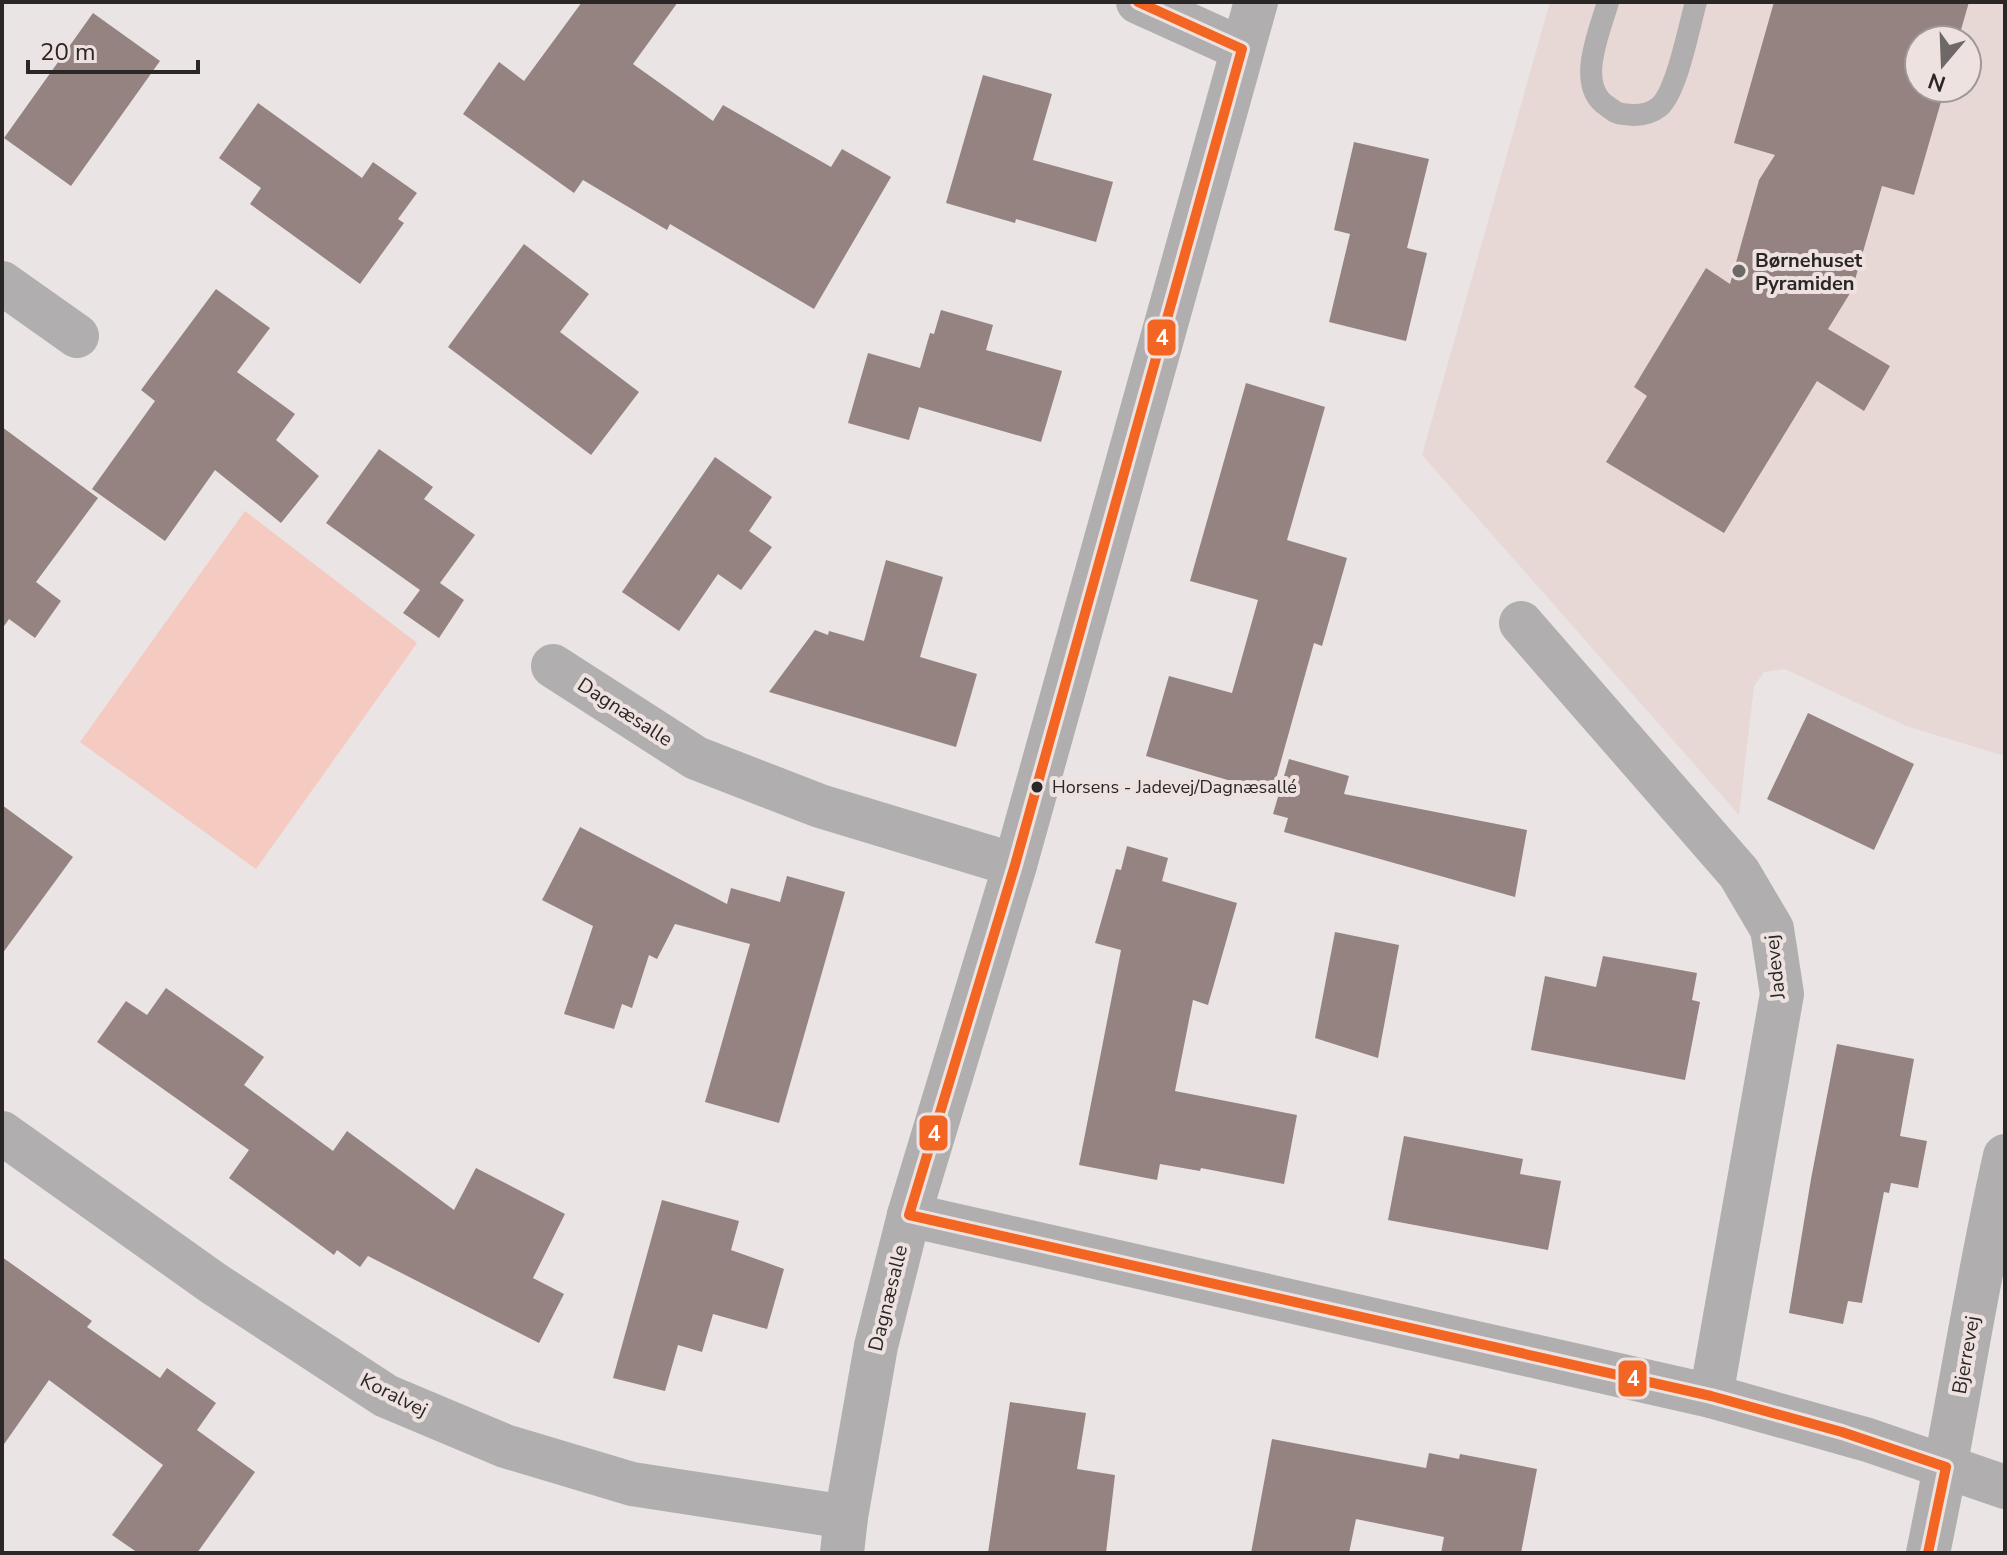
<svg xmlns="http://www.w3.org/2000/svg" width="2007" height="1555" viewBox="0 0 2007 1555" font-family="'Nunito Sans',sans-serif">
<rect width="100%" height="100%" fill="#eae4e4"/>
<!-- built -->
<path fill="#e7d8d6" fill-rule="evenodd" d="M1550 2H2005V756L1906 726 1785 669 1764 672 1754 686 1739 815 1422 455ZM1919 40H1967V88H1919Z"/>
<!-- green -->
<polygon fill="#f4cac1" points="245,511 417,643 256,869 80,742"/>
<!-- building -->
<g fill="#958381">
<polygon points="582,2 678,2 633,64 713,121 723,105 831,167 842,149 891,177 814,309 670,224 667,230 583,180 574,193 463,114 499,62 524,81"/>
<polygon points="1774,2 1969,2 1958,40 1919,40 1919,88 1945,88 1914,195 1882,186 1852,290 1828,329 1890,366 1864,411 1817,381 1724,533 1606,462 1647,396 1634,387 1706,268 1730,284 1759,180 1775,155 1734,143"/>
<polygon points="93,13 160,61 71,186 4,138"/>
<polygon points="983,75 1052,94 1033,160 1113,182 1096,242 1016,219 1015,223 946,203"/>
<polygon points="258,103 362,178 373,162 417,193 398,219 404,223 360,284 250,204 261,188 219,158"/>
<polygon points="1354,142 1429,159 1407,248 1427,253 1406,341 1329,322 1350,234 1334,230"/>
<polygon points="524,244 589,294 560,332 639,392 591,455 448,347"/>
<polygon points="216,289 270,328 237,372 295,414 276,440 319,476 281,523 215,470 165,541 92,489 155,401 141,390"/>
<polygon points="941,310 993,325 986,350 1062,371 1041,442 919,407 909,440 848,423 868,353 920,368 930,333 934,334"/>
<polygon points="1246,383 1325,407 1287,540 1347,558 1322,646 1314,643 1272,793 1146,756 1169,676 1232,693 1258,600 1190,581"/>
<polygon points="2,427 98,498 36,582 61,601 35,638 9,619 2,629"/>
<polygon points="379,449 433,487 424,499 475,535 440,583 464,600 439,638 403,613 420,590 326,523"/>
<polygon points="715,457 772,497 749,531 772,547 741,590 718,574 679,631 622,592"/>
<polygon points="886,560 943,577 920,657 977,674 956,747 769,692 815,630 828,635 829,631 864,641"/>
<polygon points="1808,713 1914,764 1874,850 1767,799"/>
<polygon points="1289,759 1349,776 1344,794 1527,830 1515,897 1284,832 1288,818 1273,814"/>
<polygon points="2,805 73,857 2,954"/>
<polygon points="580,827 727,904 731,888 780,902 787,876 845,892 779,1123 705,1102 750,944 675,924 657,959 649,955 632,1008 622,1004 614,1029 564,1014 593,926 542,900"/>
<polygon points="1127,846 1168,858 1162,881 1237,903 1208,1005 1193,1000 1175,1091 1297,1115 1284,1184 1201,1168 1200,1171 1160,1164 1157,1180 1079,1165 1121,950 1095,943 1116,869 1121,870"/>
<polygon points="1335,932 1399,945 1378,1058 1315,1038"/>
<polygon points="1603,956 1697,973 1692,1000 1700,1002 1685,1080 1531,1050 1545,976 1596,987"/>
<polygon points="166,988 264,1057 244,1085 333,1151 347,1131 454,1210 476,1168 565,1214 533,1278 564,1294 539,1343 368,1256 360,1267 337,1250 334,1255 229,1178 249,1150 97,1042 126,1001 147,1015"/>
<polygon points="1837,1044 1914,1059 1900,1136 1927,1141 1918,1188 1891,1183 1889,1193 1884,1192 1862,1303 1848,1301 1843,1324 1789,1313 1811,1179"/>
<polygon points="1404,1136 1523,1159 1520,1174 1561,1181 1548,1250 1388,1220"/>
<polygon points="662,1200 739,1221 731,1250 784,1269 767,1329 713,1314 702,1352 678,1345 665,1391 613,1378"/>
<polygon points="2,1257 92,1321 87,1327 160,1378 167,1368 216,1403 197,1430 255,1472 197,1553 138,1553 112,1535 163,1465 49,1380 2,1447"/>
<polygon points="1010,1402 1086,1413 1077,1469 1115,1475 1106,1553 988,1553"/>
<polygon points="1272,1439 1426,1468 1429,1453 1459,1459 1460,1454 1537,1469 1521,1553 1441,1553 1444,1537 1356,1519 1349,1553 1251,1553"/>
</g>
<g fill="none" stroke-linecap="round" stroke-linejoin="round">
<!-- service -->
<path stroke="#b0aeae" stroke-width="22" d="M1608 2C1600 31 1575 85 1607 106 1613 110 1616 114 1623 114 1635 116 1649 115 1659 107 1677 92 1689 26 1696 2"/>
<!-- minor -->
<g stroke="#b0aeae" stroke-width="44">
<polyline points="2,283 77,336"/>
<polyline points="1521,623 1739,873 1772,929 1782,994 1711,1396"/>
<polyline points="553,666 696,758 820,806 1015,865"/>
<polyline points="2,1133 213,1283 386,1396 505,1446 632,1484 846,1517"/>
<polyline points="842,1553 846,1517 876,1346 909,1215 1015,865 1256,2"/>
</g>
<!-- tertiary -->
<g stroke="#b0aeae" stroke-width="44">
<polyline points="1138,2 1242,49"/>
<polyline points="909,1215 1711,1396 1868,1440 2005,1487"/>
<path d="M1928 1553C1956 1421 1975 1288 2005 1156"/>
</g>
<defs>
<polyline id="bus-1" points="1138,2 1242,49 1015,865 909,1215 1711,1396 1842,1432 1946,1467 1928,1553"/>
</defs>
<!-- bus-1 casing -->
<use href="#bus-1" stroke="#eee2e0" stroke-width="16"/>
<!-- bus-1 -->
<use href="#bus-1" stroke="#f26522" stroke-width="10"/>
</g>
<!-- markers -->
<circle fill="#6e6968" stroke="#eee2e0" stroke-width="3" cx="1739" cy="271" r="8"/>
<circle fill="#2b2726" stroke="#eee2e0" stroke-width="3" cx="1037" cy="787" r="7"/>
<g text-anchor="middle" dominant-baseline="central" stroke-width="8" stroke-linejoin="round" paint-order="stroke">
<!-- bus labels -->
<g font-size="18" fill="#2b2726" stroke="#eee2e0" text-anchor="start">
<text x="1052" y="787">Horsens - Jadevej/Dagnæsallé</text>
</g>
<!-- poi labels -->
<g font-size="20" font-weight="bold" fill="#2b2726" stroke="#eee2e0" text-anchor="start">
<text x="1755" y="260">Børnehuset<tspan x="1755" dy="23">Pyramiden</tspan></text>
</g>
<!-- street labels -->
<g font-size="20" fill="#2b2726" stroke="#eee2e0">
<text transform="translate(625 712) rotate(33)">Dagnæsalle</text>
<text transform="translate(1775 967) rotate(-96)">Jadevej</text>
<text transform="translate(888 1298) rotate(-76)">Dagnæsalle</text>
<text transform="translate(1966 1355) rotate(-80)">Bjerrevej</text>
<text transform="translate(394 1395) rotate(27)">Koralvej</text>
</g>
</g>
<g stroke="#eee2e0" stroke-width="3">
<rect x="1146" y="318" width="31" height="39" rx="8" fill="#f26522"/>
<rect x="918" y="1114" width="31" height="38" rx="8" fill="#f26522"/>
<rect x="1617" y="1359" width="31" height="39" rx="8" fill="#f26522"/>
</g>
<g font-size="22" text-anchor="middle" font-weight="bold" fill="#fff">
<text x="1162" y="345">4</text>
<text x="934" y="1141">4</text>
<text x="1633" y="1386">4</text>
</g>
<!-- border -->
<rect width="2007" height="1555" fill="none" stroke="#2b2726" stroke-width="8"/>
<!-- north arrow -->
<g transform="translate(1943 64) rotate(199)"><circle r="38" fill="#eee2e0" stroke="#a09796" stroke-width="2"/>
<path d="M0-6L14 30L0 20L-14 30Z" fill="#6e6968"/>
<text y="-12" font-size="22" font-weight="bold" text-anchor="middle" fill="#2b2726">N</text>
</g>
<!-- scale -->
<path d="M28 60v12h170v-12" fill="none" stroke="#2b2726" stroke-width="4"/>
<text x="40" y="60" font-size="24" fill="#2b2726" stroke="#eee2e0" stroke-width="6" paint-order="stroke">20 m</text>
</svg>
